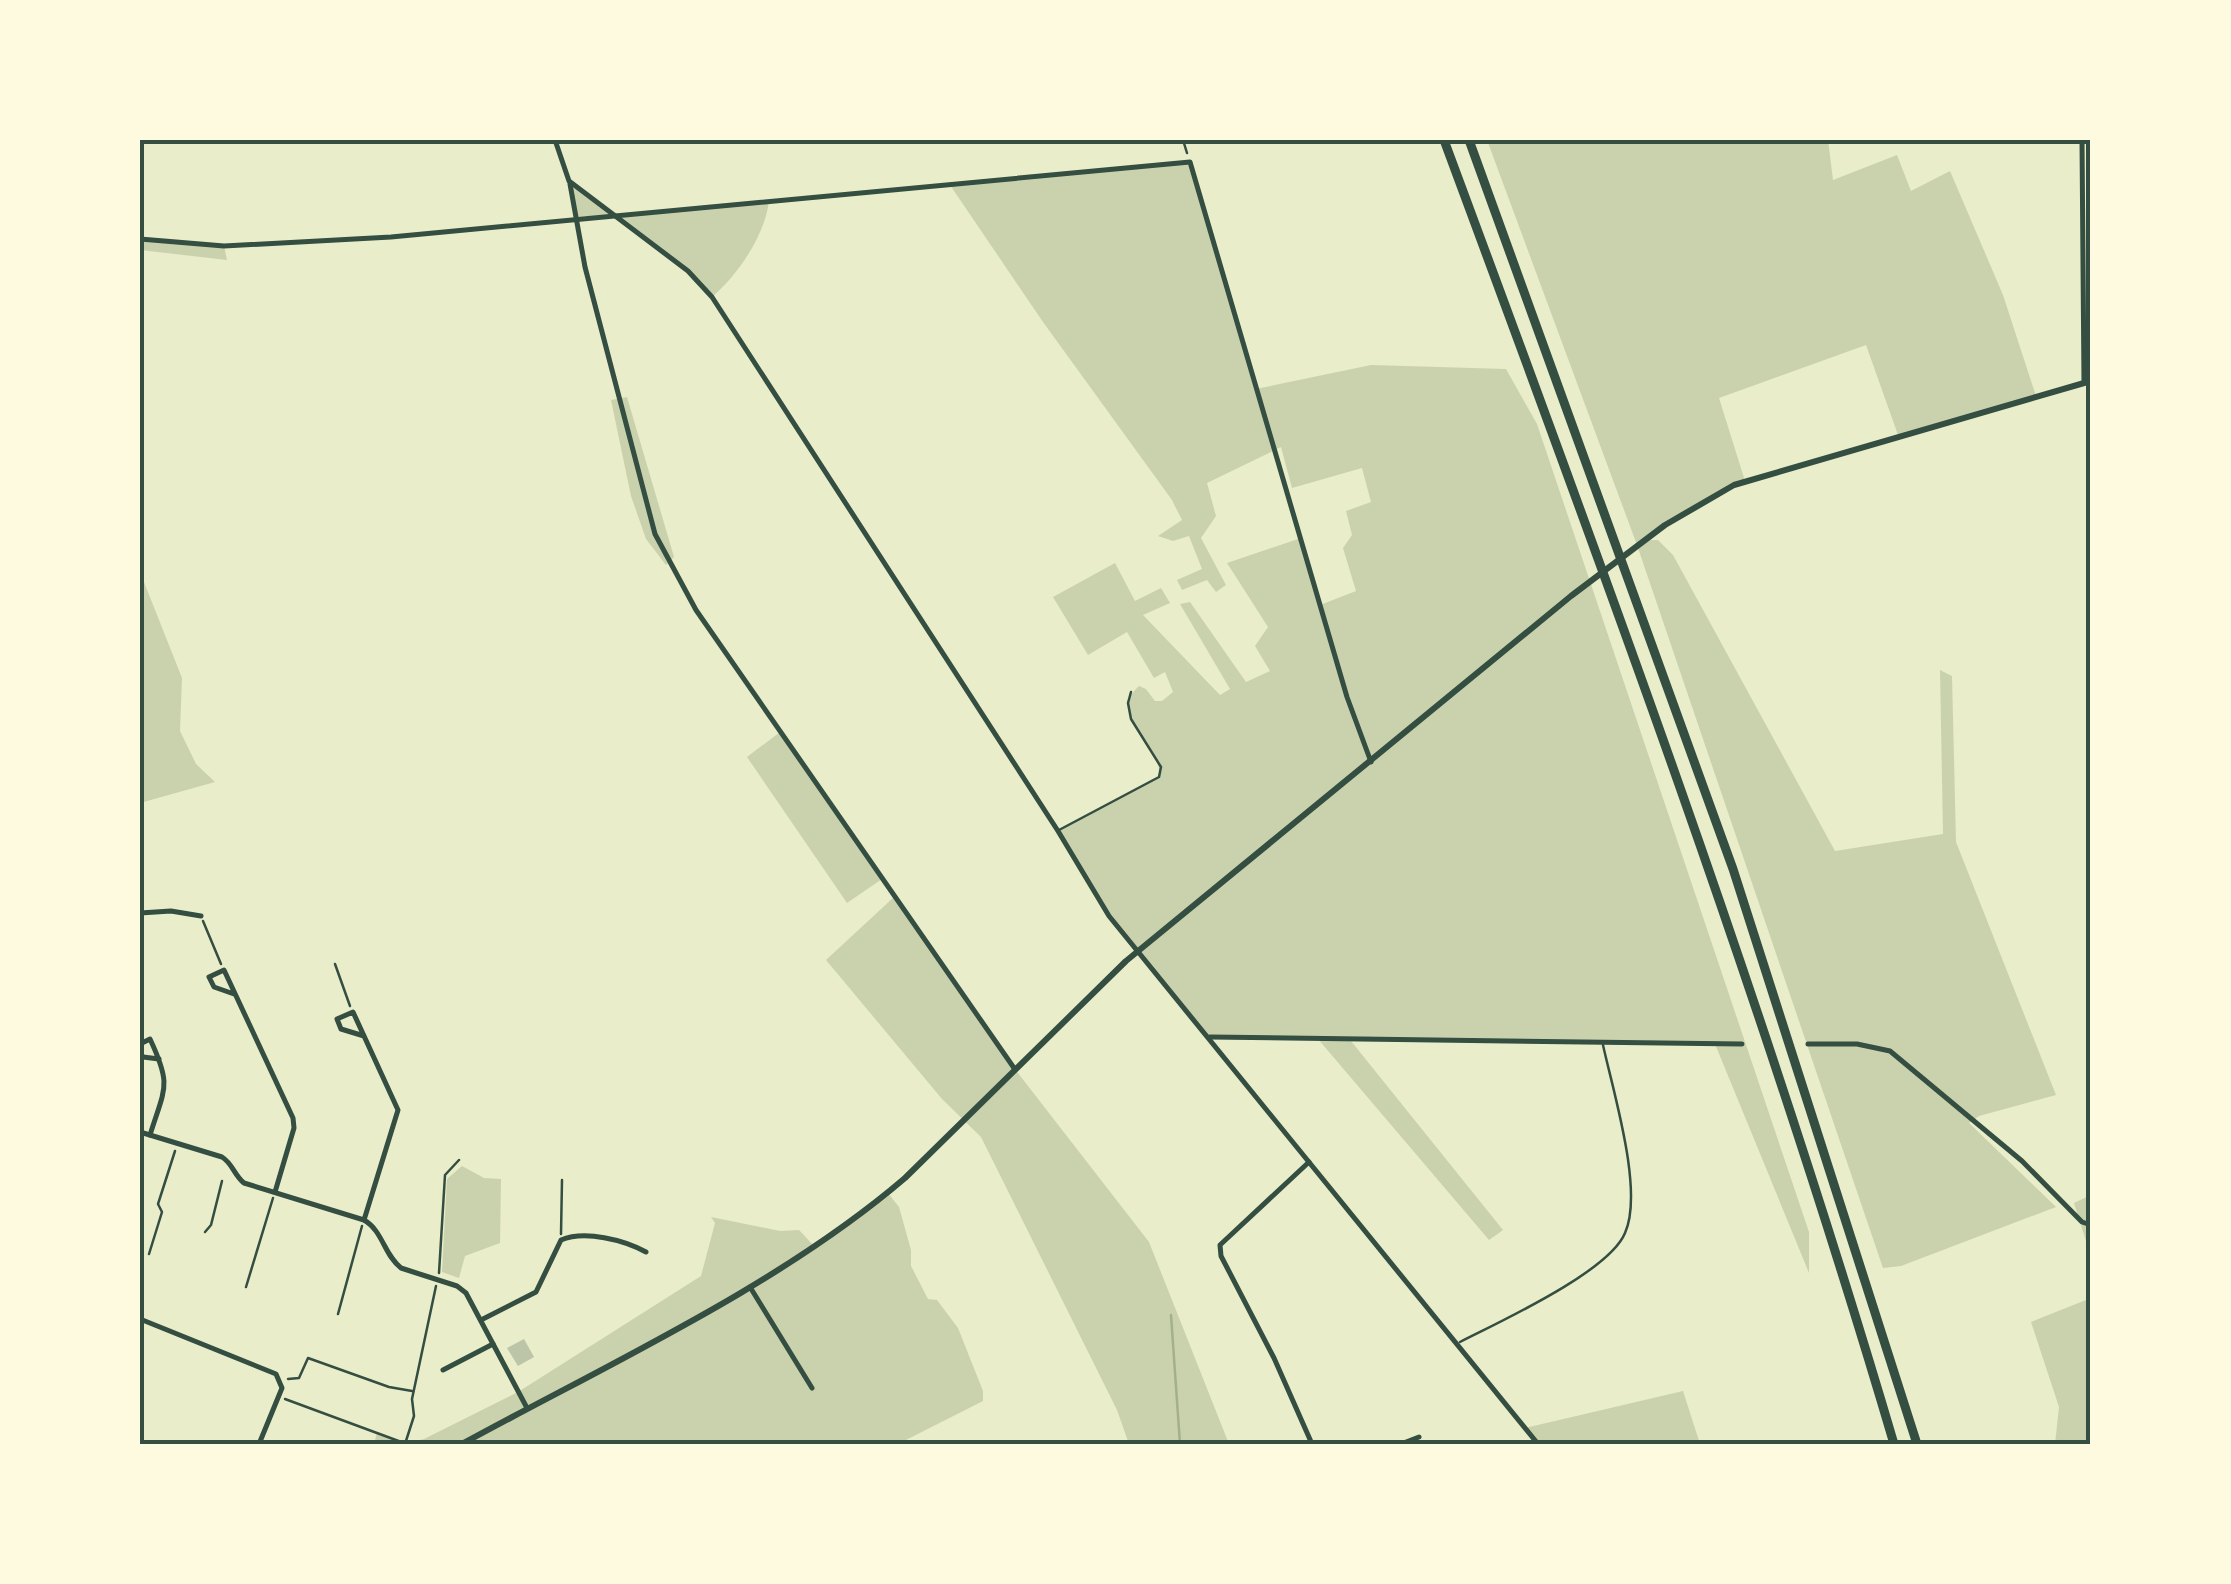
<svg xmlns="http://www.w3.org/2000/svg" width="2231" height="1584" viewBox="0 0 2231 1584" font-family="'Titillium Web',sans-serif">
<rect width="100%" height="100%" fill="#e9edc9"/>
<!-- green -->
<g fill="#cad2ad">
<polygon points="1487,140 1828,140 1833,180 1897,155 1911,191 1950,171 2003,295 2036,396 1898,435 1866,345 1719,398 1745,481 1646,540 1658,540 1673,555 1835,851 1943,834 1940,670 1952,676 1956,842 2056,1095 1979,1116 1969,1123 2056,1207 1901,1266 1883,1268 1637,545"/>
<path d="M1188 164 1256 389 1371 365 1506 369 1537 424 1809 1232V1273L1715 1044 1351 1041 1503 1230 1489 1240 1318 1039 1210 1037 1109 916 1058 831 1159 777C1164 747 1106 715 1139 686L1146 689 1155 701H1162L1173 692 1165 672 1154 678 1127 632 1088 655 1053 597 1115 563 1135 601 1161 588 1170 603 1143 615 1220 695 1230 689 1180 604 1190 602 1246 682 1270 671 1255 646 1268 627 1227 563 1301 538 1320 605 1356 591 1343 548 1352 535 1346 511 1371 502 1362 468 1292 488 1281 447 1207 483 1216 516 1201 538 1226 585 1216 592 1207 580 1182 590 1177 580 1202 569 1189 536 1173 541 1158 536 1182 520 1172 500 1043 322 950 185Z"/>
<path d="M569 181 612 215 769 201C765 235 738 275 712 297L688 271 612 215 575 217Z"/>
<polygon points="140,239 224,246 227,260 140,250"/>
<polygon points="627,397 674,557 666,565 646,539 631,496 611,400"/>
<polygon points="140,572 182,678 180,731 196,764 215,782 140,803"/>
<polygon points="780,732 1014,1068 1149,1242 1229,1444 1129,1444 1117,1410 981,1137 942,1099 826,960 894,897 882,879 847,903 747,757"/>
<polygon points="462,1166 484,1178 501,1179 500,1243 465,1256 459,1278 442,1272 447,1179"/>
<polygon points="888,1193 899,1207 911,1250 911,1266 928,1299 937,1300 958,1328 983,1391 983,1401 898,1444 374,1444 377,1433 405,1444 424,1439 518,1392 701,1276 715,1223 711,1217 780,1231 799,1230 814,1246"/>
<polygon points="2091,1195 2091,1257 2074,1203"/>
<polygon points="2091,1298 2091,1444 2055,1444 2059,1407 2031,1322"/>
<polygon points="1683,1391 1700,1444 1538,1444 1525,1428"/>
</g>
<g fill="none" stroke-linecap="round" stroke-linejoin="round">
<!-- stream -->
<polyline stroke="#a3b18a" stroke-width="2.5" points="1171,1315 1180,1444"/>
</g>
<!-- building -->
<polygon fill="#bcc5a7" points="524,1339 534,1357 518,1366 507,1348"/>
<g fill="none" stroke-linecap="round" stroke-linejoin="round">
<!-- path -->
<g stroke="#344e41" stroke-width="2.5">
<polyline points="1183,140 1187,153"/>
<polyline points="203,921 221,964"/>
<polyline points="335,964 350,1006"/>
<polyline points="205,1232 211,1225 222,1181"/>
<polyline points="561,1234 562,1180"/>
<polyline points="149,1254 162,1212 158,1204 175,1151"/>
<polyline points="439,1273 445,1175 459,1160"/>
<polyline points="246,1287 273,1198"/>
<polyline points="338,1314 362,1226"/>
<polyline points="288,1379 299,1378 308,1358 389,1387 412,1391"/>
<polyline points="285,1399 404,1443"/>
<polyline points="405,1444 414,1416 412,1399 436,1286"/>
</g>
<!-- service -->
<g stroke="#344e41" stroke-width="2.5">
<polyline points="1059,830 1159,777 1161,767 1131,719 1128,703 1131,692"/>
<path d="M1460 1342C1499 1322 1609 1272 1625 1233 1644 1191 1613 1091 1603 1045"/>
</g>
<!-- minor -->
<g stroke="#344e41" stroke-width="5">
<polyline points="555,140 569,181 688,271 712,297 1058,831 1109,916 1538,1444"/>
<polyline points="2082,140 2084,383"/>
<polyline points="570,184 585,267 655,534 696,610 1014,1068"/>
<polyline points="140,239 224,246 391,237 1190,162 1347,697 1371,762"/>
<polyline points="140,913 171,911 201,916"/>
<polyline points="234,994 214,987 209,977 224,970 293,1118 294,1128 275,1192"/>
<polyline points="1210,1037 1742,1044"/>
<path d="M140 1044 150 1039C172 1086 165 1087 150 1135"/>
<polyline points="1808,1044 1857,1044 1890,1051 2022,1161 2082,1222 2091,1225"/>
<polyline points="140,1052 143,1057 159,1059"/>
<path d="M140 1132 222 1157C233 1164 234 1175 244 1183L364 1220C383 1231 384 1255 401 1268L457 1286 466 1293 527 1408"/>
<polyline points="1309,1162 1220,1245 1221,1256 1274,1358 1312,1444"/>
<polyline points="364,1220 398,1110 353,1012 337,1019 341,1029 364,1036"/>
<polyline points="750,1287 812,1388"/>
<polyline points="140,1319 276,1374 282,1388 259,1444"/>
<path d="M481 1320 536 1292 561 1240C585 1230 624 1240 646 1252"/>
<polyline points="443,1370 493,1344"/>
<polyline points="1401,1444 1419,1437"/>
</g>
<!-- tertiary -->
<path stroke="#344e41" stroke-width="6" d="M462 1444C608 1364 779 1286 905 1178L1126 961 1571 596 1665 525 1734 485 2091 381"/>
<!-- motorway -->
<g stroke="#344e41" stroke-width="9">
<path d="M1444 140C1604 571 1764 1003 1894 1444"/>
<polyline points="1469,140 1733,869 1917,1444"/>
</g>
</g>
<!-- border -->
<rect width="2231" height="1584" fill="none" stroke="#fefae0" stroke-width="285"/>
<rect x="142" y="142" width="1946" height="1300" fill="none" stroke="#344e41" stroke-width="4"/>
</svg>
